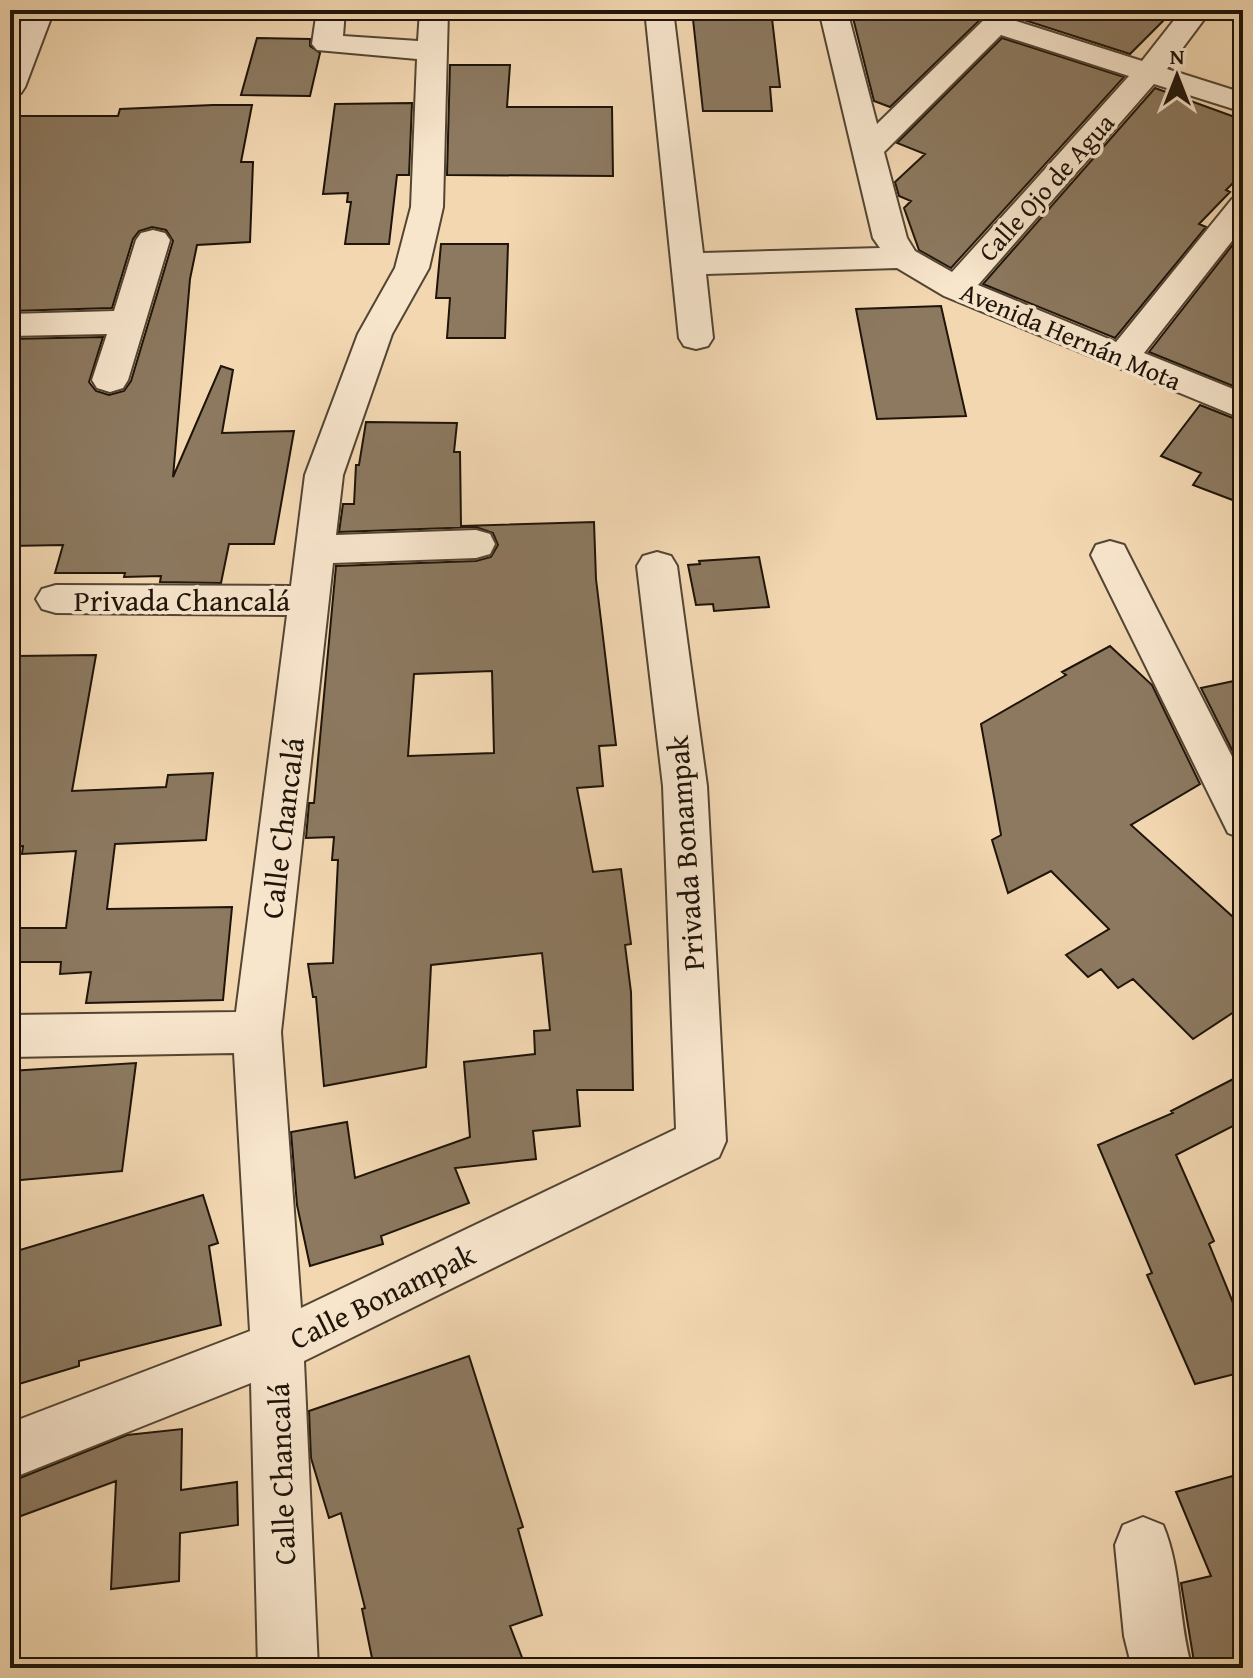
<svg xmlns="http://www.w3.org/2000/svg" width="1253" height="1678" font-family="'Gentium Book Plus',serif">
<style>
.building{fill:#8c7960;stroke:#1e1409;stroke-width:2;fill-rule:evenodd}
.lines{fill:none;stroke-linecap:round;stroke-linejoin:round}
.minor-casing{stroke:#534533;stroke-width:4}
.minor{fill:#f7e5cc;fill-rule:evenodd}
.labels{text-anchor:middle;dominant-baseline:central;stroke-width:7;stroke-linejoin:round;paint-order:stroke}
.far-street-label{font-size:26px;fill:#1e1409;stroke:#f7e5cc}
.street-label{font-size:30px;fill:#1e1409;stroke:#f7e5cc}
</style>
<rect width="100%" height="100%" fill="#f2d7b1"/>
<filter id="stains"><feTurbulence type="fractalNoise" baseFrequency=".0025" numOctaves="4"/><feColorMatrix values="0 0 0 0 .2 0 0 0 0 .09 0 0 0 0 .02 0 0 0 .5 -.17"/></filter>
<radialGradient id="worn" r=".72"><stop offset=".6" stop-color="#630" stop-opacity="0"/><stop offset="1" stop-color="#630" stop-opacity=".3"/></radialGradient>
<path class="building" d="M692 10H771L780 87H770L772 111H703Z
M851 10H990L890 107 874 101Z
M1027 10H1174L1130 54 1021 19Z
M257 38 310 39V46L320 53 310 96 241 95Z
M1002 38 1124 77 951 268 919 250 904 208 911 201 899 196 895 182 925 154 897 143Z
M450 65H510L507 107H612L613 176 447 175Z
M1155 88 1243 120V173L1226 190 1230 192 1199 224 1206 227 1115 338 983 284Z
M412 103 409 175H397L389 244H345L351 202H347L348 193 323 194 335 104Z
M213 105H252L241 162H253L250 242 197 245 190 279 173 477 221 366 233 370 222 433 294 431 274 544H229L221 583 160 582 161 576 124 577 125 573H55L63 545 10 546V339L103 337 89 382 96 391 109 395 124 391 131 381 173 241 166 230 152 227 139 231 133 239 112 308 10 311V116H118L120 109Z
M1238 238 1243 240V390L1149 352Z
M441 244H508L505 338H447L450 298H436Z
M941 306 966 416 877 419 856 309Z
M1200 405 1243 422V504L1193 485 1201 473 1161 456Z
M366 422 457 423 454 452H460L461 526 594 522 596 579 616 745 599 746 603 786 577 788 593 872 621 869 631 944 625 945 631 992 633 1090H577L580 1126 533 1131 536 1159 455 1168 469 1203 381 1236 383 1244 310 1266 297 1205 291 1132 347 1122 355 1178 470 1137 464 1062 535 1054 534 1031 550 1030 542 953 431 965 426 1067 324 1086 316 997H313L308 964 333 963 338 860H332L334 837 306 838 309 803H314L336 566 476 561 491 557 498 545 493 533 476 527 339 532 343 504H354L356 465H359ZM492 671 494 753 408 756 414 674Z
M759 557 769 607 714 611 713 604 696 605 688 565 700 564 699 561Z
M1110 646 1152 685 1200 784 1131 825 1243 926V1006L1193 1039 1133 979 1118 988 1101 969 1088 977 1066 955 1109 929 1051 871 1008 893 992 840 1001 835 981 724 1066 675 1062 672Z
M96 655 72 791 166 787 168 775 213 773 206 840 115 844 107 909 232 907 223 1000 86 1003 91 972 60 974 61 962H10V928H66L76 851 22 854 23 846 10 847V679L16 656Z
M1243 679V759L1238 762 1201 688Z
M136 1063 122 1171 10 1181V1071Z
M1243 1074V1121L1176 1155 1214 1241 1209 1244 1243 1327V1372L1195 1384 1147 1275 1152 1273 1098 1145 1173 1113 1171 1111Z
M203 1195 218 1243 209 1246 221 1325 79 1361V1366L19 1384 10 1315V1253Z
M469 1356 523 1527 518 1529 542 1615 510 1626 526 1668H374L362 1609 365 1608 341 1513 329 1518 311 1458 309 1411Z
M182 1429 181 1490 237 1482 238 1525 180 1533 179 1581 111 1589 116 1481 10 1520V1482L127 1435Z
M1243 1473V1668H1195L1181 1583 1211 1576 1176 1492Z"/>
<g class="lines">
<defs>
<path id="minor" d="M26 10H54L25 87 21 93 10 96V49Z
M317 10H345L343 36 418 41 420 10H448L443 207 429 268 392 334 343 475 336 535 476 530 490 534 495 544 490 554 476 558 333 563 281 1032 301 1308 676 1129 663 786 637 566 643 556 657 552 671 556 677 566 707 786 726 1141 719 1157 304 1361 318 1668H258L251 1383 10 1479V1423L250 1331 234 1053 10 1057V1015L236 1012 287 615 56 613 42 609 36 599 42 589 56 585 291 586 305 475 358 334 395 268 411 207 417 59 317 50 312 44Z
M645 10H673L703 253 880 248 873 238 819 10H847L877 124 994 10H1024L1016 21 1142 61 1182 10H1211L1167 69 1243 93V112L1154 84 978 285 1116 342 1232 199 1243 196V227L1144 353 1243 393V419L944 296 897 268 706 274 713 338 708 346 696 349 684 346 679 338ZM1001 35 1129 76 952 272 915 251 907 238 884 152Z
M153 230 165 233 170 240 128 380 123 388 110 392 97 388 92 380 107 334 10 336V314L114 311 136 240 141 233Z
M1110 541 1124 545 1129 555 1243 778V839L1228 833 1091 555 1096 545Z
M1143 1517 1163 1525C1182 1570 1178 1621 1192 1668H1132L1124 1636 1115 1545 1123 1525Z"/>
</defs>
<use href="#minor" class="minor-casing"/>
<use href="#minor" class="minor"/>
</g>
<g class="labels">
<g class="far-street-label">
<text transform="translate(1046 187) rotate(-48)">Calle Ojo de Agua</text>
<text transform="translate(1071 336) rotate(23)">Avenida Hernán Mota</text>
</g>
<g class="street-label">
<text x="182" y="600">Privada Chancalá</text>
<text transform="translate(282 828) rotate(-83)">Calle Chancalá</text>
<text transform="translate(685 853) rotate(-94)">Privada Bonampak</text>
<text transform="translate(382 1296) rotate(-26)">Calle Bonampak</text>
<text transform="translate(281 1474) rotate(-92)">Calle Chancalá</text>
</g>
</g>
<rect width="1253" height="1678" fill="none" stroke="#f2d7b1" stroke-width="40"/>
<rect x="12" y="12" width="1229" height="1654" fill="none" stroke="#1e1409" stroke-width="4"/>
<rect x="20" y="20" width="1213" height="1638" fill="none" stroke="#1e1409" stroke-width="2"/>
<g transform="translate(1177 76)" stroke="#f7e5cc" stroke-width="6" paint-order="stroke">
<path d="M0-6L14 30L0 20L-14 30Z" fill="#1e1409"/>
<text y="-12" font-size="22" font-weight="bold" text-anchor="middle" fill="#1e1409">N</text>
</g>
<rect width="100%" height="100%" filter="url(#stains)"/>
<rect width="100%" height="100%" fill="url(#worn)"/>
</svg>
